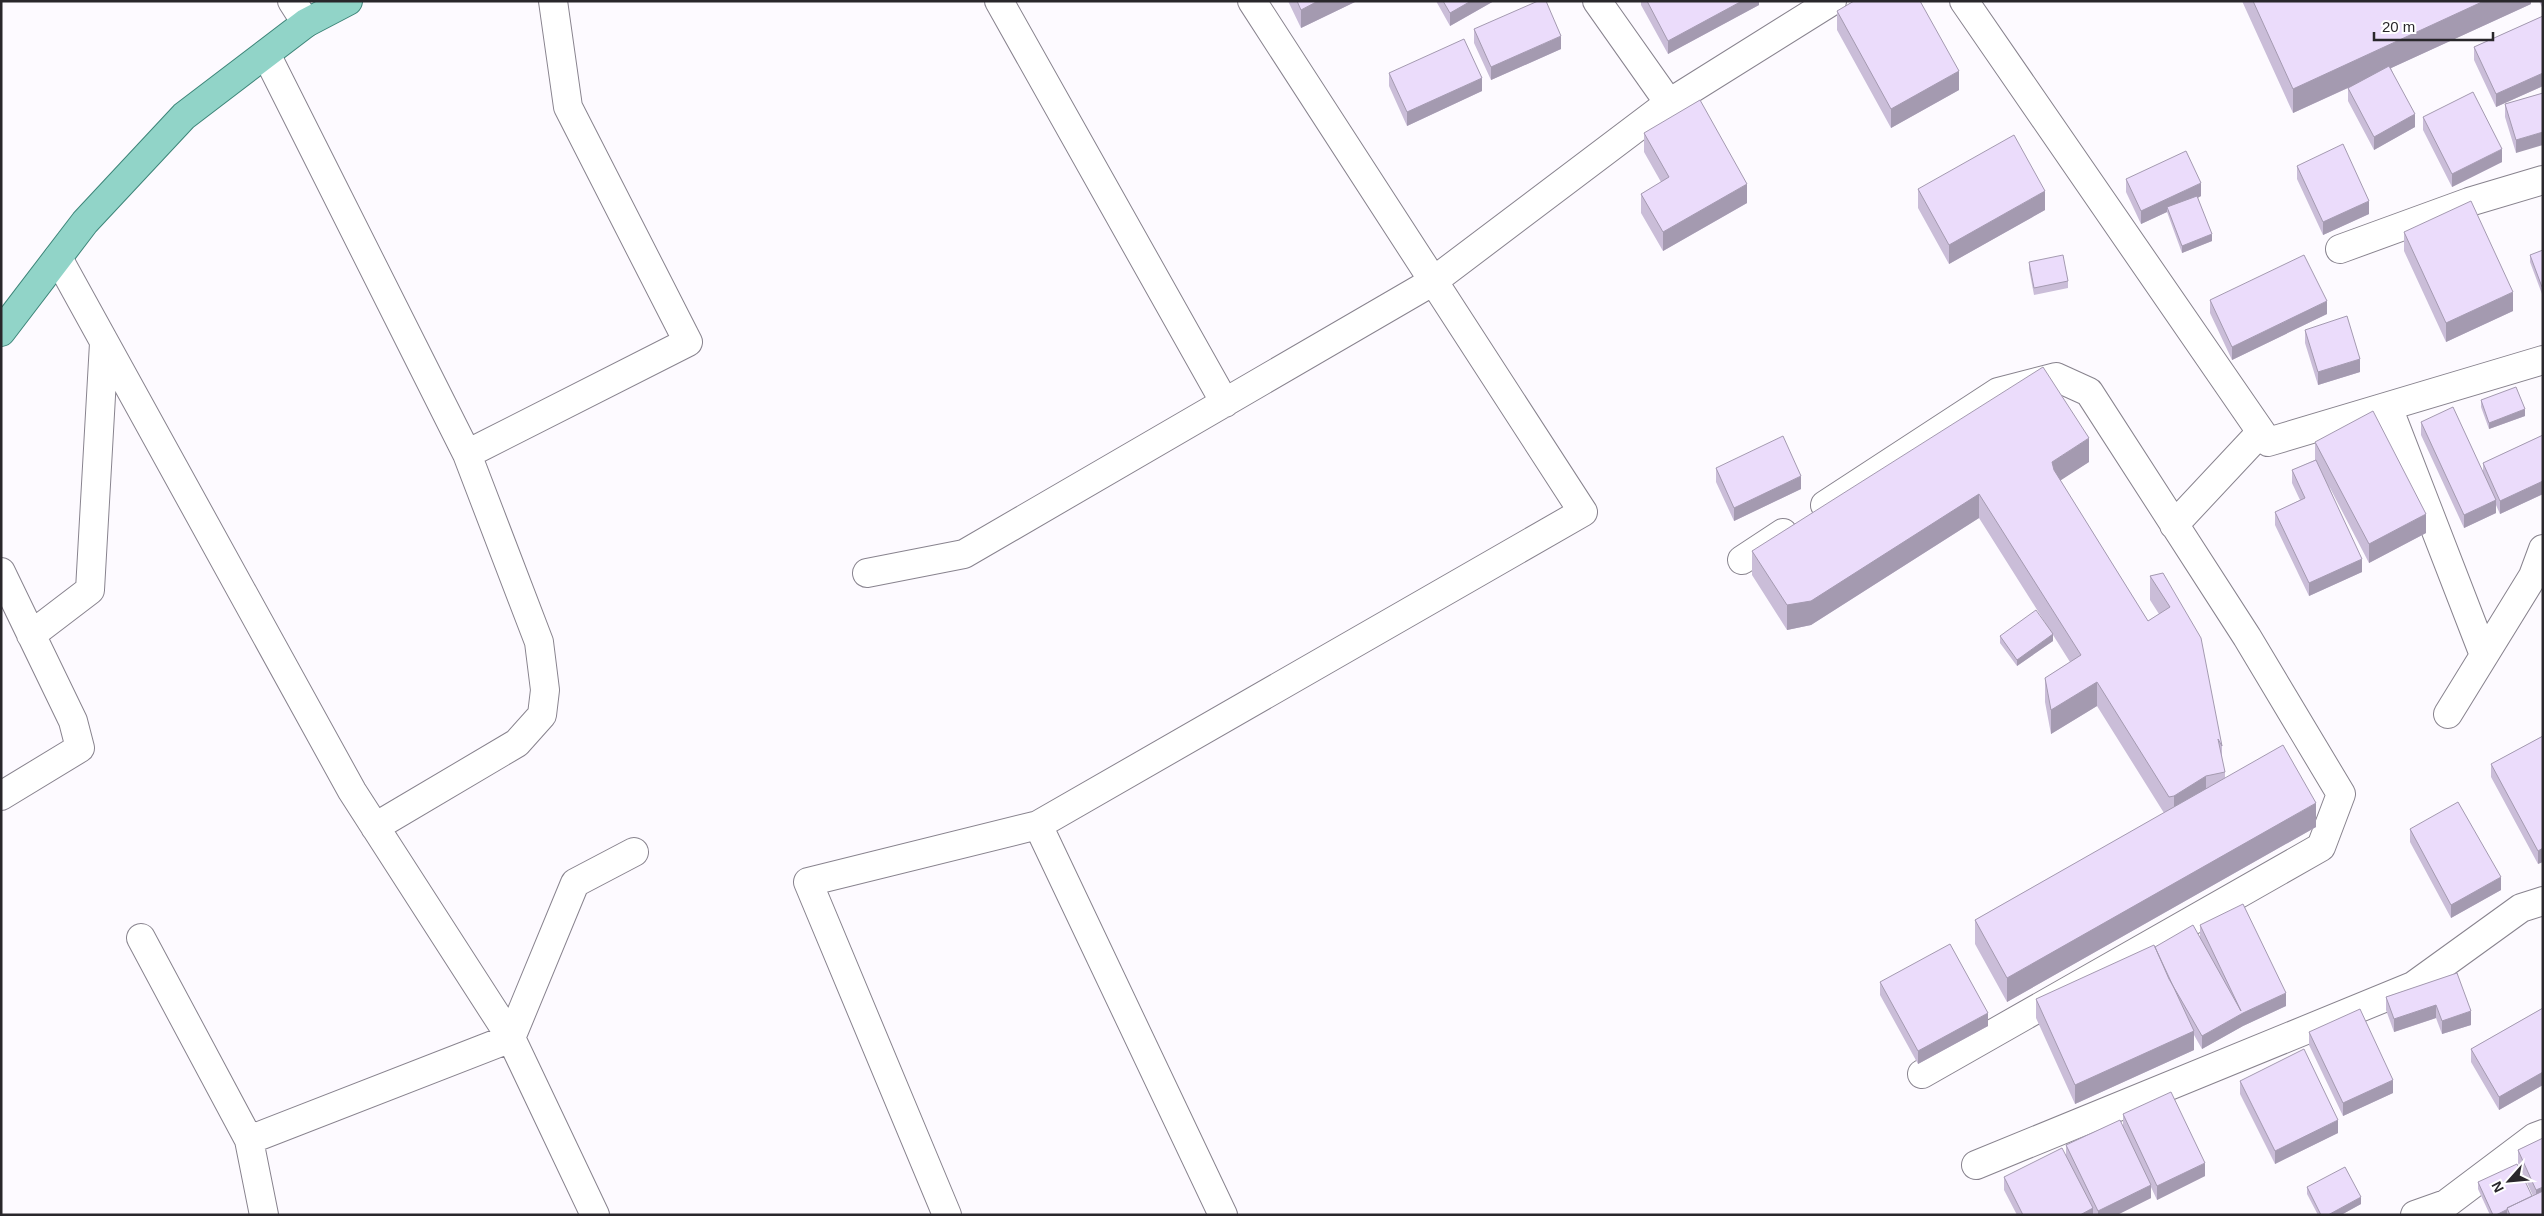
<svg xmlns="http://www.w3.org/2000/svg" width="2544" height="1216" font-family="Arial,sans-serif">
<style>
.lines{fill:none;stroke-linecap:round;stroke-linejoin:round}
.minor-casing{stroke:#88838e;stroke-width:30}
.major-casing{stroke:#3d8579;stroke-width:30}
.minor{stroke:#fff;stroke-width:28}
.major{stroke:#91d4c8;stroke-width:28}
.wall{fill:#cabdd8}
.shaded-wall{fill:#a49ab0}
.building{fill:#ebdcfb;stroke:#a49ab0}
</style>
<rect width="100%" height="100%" fill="#fdfaff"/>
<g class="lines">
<defs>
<path id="minor" d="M292 1 306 23
M999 1 1225 403
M1597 1 1669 103
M1964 1 2268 442 2543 360
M266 54 467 454 539 642 545 690 542 715 517 743 375 827
M2340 249 2469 202 2543 180
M58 258 352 791 511 1038 595 1215
M2388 407 2484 655
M467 454 688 342 568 107 553 1
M1825 505 1998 392 2056 377 2089 392 2247 637 2341 794 2321 847 1922 1074
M2174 525 2261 432
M1742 560 1783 533
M1 572 73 721 80 748 1 796
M867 573 964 554 1432 282 1669 103 1832 1
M31 635 90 590 104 343
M2448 714 2533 576 2543 549
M141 938 249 1140 264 1215
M249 1140 511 1038 575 883 634 852
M1976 1165 2413 986 2521 908 2543 901
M947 1215 808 882 1038 825
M1223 1215 1038 825 1583 512 1252 1
M2415 1215 2446 1204 2535 1137 2543 1134"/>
<path id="major" d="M1 332 85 222 184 116 306 23 348 1"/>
</defs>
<use href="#minor" class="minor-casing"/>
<use href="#major" class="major-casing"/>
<use href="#minor" class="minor"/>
<use href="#major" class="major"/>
</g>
<path class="wall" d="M1288 1H1357L1301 28Z
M1436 1H1494L1450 26Z
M1641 1H1759V5L1668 54 1641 5Z
M2242 1H2531V4L2391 68 2415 127 2374 150 2348 101V88L2293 113Z
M2539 1H2543V9Z
M1837 11 1959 90 1891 128 1837 30Z
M2543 16V86L2496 107 2474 60V47Z
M1474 29 1561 49 1491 80 1474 43Z
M1389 73 1482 91 1407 126 1389 86Z
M2543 93 2516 153 2505 117V104Z
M2423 117 2502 162 2452 187 2423 130Z
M1644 133 1747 203 1663 251 1641 213V194L1661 182 1644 152Z
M2297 166 2369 214 2323 235 2297 179Z
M2126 179 2201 196 2198 198 2212 241 2182 253 2167 212 2141 224 2126 192Z
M1918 189 2045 210 1949 264 1918 208Z
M2404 232 2513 311 2446 342 2404 251Z
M2543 250 2542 294 2530 262V255Z
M2029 262 2068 281V288L2034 295 2029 269Z
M2210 300 2327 314 2232 360 2210 313Z
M2305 330 2360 372 2318 385 2305 343Z
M2481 400 2525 416 2489 429 2481 407Z
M2421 422 2483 471V463L2543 435V494L2500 514 2496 505V513L2464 528 2421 435Z
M2315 442 2426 533 2369 563 2329 486 2362 572 2309 596 2275 525V512L2300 500 2292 483V470L2315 460Z
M2089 462 2060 480 2148 621 2159 614 2150 600V576L2163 573 2222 746V761L2225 772V778L2316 827 2007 1002 1975 944V920L2164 813 2097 706 2051 734 2045 702V678L2070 662 2053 635V641L2017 666 2000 643V636L2046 624 1979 518 1811 625 1787 630 1752 575V551Z
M1716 468 1801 489 1734 521 1716 482Z
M2543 736 2538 864 2491 777V764Z
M2410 829 2501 890 2451 918 2410 842Z
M2200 925 2286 1006 2243 1026 2202 1049 2194 1035V1050L2075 1104 2036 1018V999L2155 947 2200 939Z
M2457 973 2471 1025 2442 1034 2436 1018 2394 1032 2386 1010V997Z
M1880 982 1988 1026 1918 1064 1880 995Z
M2543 1008V1085L2499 1110 2471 1062V1049Z
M2309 1032 2393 1093 2343 1116 2309 1045Z
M2240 1081 2338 1133 2275 1164 2240 1094Z
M2123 1114 2205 1176 2157 1200 2151 1187V1198L2117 1215H2017L2004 1190V1177L2066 1155V1145L2123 1126Z
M2543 1138V1215H2490L2478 1189V1182L2532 1196H2533L2518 1163V1150Z
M2307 1187 2361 1204 2341 1215H2318L2307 1194Z"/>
<path class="shaded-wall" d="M1318 1H1357L1301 28V10Z
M1471 1H1494L1450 26V13Z
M1742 1H1759V5L1668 54V41Z
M2484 1H2531V4L2293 113V89Z
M1561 36V49L1491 80V67Z
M1959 71V90L1891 128V109Z
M2543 73V86L2496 107V94Z
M1482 78V91L1407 126V112Z
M2415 114V127L2374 150V137Z
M2543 132V145L2516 153V140Z
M2502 149V162L2452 187V174Z
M2201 183V196L2169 212 2167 207V212L2141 224V211Z
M1747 184V203L1663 251V232Z
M2045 191V210L1949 264V245Z
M2369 201V214L2323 235V222Z
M2212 234V241L2182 253V246Z
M2513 292V311L2446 342V323Z
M2327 301V314L2232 360V347Z
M2360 359V372L2318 385V372Z
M2525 409V416L2489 429V423Z
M2089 438V462L2052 486V462Z
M1801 476V489L1734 521V508Z
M2543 481V494L2500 514V501Z
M1979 494V518L1811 625 1787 630V605Z
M2496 500V513L2464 528V515Z
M2426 514V533L2369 563V544Z
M2362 559V572L2309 596V583Z
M2053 634V641L2017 666V660Z
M2097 682V706L2051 734V710Z
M2206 776V800L2174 820V796Z
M2316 803V827L2007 1002V978Z
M2543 848V862L2538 864V851Z
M2501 877V890L2451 918V905Z
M2286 993V1006L2243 1026 2202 1049V1036L2243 1013Z
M2436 1005V1018L2394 1032V1019Z
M2471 1011V1025L2442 1034V1021Z
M1988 1013V1026L1918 1064V1051Z
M2194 1031V1050L2075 1104V1085Z
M2543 1072V1085L2499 1110V1097Z
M2393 1080V1093L2343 1116V1103Z
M2338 1120V1133L2275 1164V1151Z
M2205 1163V1176L2157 1200V1186Z
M2151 1185V1198L2117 1215H2098V1211Z
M2543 1187V1200L2536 1203V1190Z
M2361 1197V1204L2341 1215H2328Z
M2093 1208V1215H2080Z
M2507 1210V1215H2496Z"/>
<path class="building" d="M1297 1H1318L1301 10Z
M1443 1H1471L1450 13Z
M1538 1H1546L1561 36 1491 67 1474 29Z
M1647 1H1742L1668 41Z
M1854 1H1920L1959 71 1891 109 1837 11Z
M2253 1H2484L2293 89Z
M2543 16V73L2496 94 2474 47Z
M1464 39 1482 78 1407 112 1389 73Z
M2389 66 2415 114 2374 137 2348 88Z
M2473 92 2502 149 2452 174 2423 117Z
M2543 93V132L2516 140 2505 104Z
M1700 100 1747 184 1663 232 1641 194 1669 177 1644 133Z
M2014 135 2045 191 1949 245 1918 189Z
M2343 144 2369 201 2323 222 2297 166Z
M2186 151 2201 183 2141 211 2126 179Z
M2197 196 2212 234 2182 246 2167 207Z
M2471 201 2513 292 2446 323 2404 232Z
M2543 250V287H2542L2530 255Z
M2063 255 2068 281 2034 288 2029 262Z
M2304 255 2327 301 2232 347 2210 300Z
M2347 316 2360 359 2318 372 2305 330Z
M2043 367 2089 438 2052 462 2054 470 2148 621 2170 607 2150 576 2163 573 2201 638 2222 746 2218 739 2225 772 2206 776 2174 796 2169 797 2097 682 2051 710 2045 678 2081 655 1979 494 1811 601 1787 605 1752 551Z
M2516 387 2525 409 2489 423 2481 400Z
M2453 407 2496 500 2464 515 2421 422Z
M2373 411 2426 514 2369 544 2315 442Z
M2543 435V481L2500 501 2483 463Z
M1783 436 1801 476 1734 508 1716 468Z
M2316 460 2362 559 2309 583 2275 512 2305 498 2292 470Z
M2036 610 2053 634 2017 660 2000 636Z
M2543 736V848L2538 851 2491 764Z
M2283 745 2316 803 2007 978 1975 920Z
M2458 802 2501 877 2451 905 2410 829Z
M2243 904 2286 993 2243 1013 2202 1036 2169 979 2155 947 2193 925 2241 1011 2200 925Z
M1950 944 1988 1013 1918 1051 1880 982Z
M2154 945 2194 1031 2075 1085 2036 999Z
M2457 973 2471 1011 2442 1021 2436 1005 2394 1019 2386 997Z
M2543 1008V1072L2499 1097 2471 1049Z
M2360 1009 2393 1080 2343 1103 2309 1032Z
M2304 1049 2338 1120 2275 1151 2240 1081Z
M2171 1092 2205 1163 2157 1186 2123 1114Z
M2120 1120 2151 1185 2098 1211 2066 1145Z
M2543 1138V1187L2536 1190 2518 1150Z
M2062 1148 2093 1208 2080 1215H2023L2004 1177Z
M2517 1164 2532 1196 2507 1208 2508 1209 2496 1215H2493L2478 1182Z
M2345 1167 2361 1197 2328 1215H2321L2307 1187Z
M2543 1191V1215H2510L2507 1208Z"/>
<rect width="2544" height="1216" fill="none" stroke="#29272b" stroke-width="5"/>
<g transform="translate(2509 1181) rotate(243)" stroke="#ffffff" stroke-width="4" paint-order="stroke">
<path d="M0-4L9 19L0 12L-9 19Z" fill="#29272b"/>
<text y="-8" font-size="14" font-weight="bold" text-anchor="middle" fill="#29272b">N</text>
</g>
<path d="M2374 32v8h119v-8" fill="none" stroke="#29272b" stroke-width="2.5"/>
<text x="2382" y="32" font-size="15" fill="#29272b" stroke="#ffffff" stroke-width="4" paint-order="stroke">20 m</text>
</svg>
